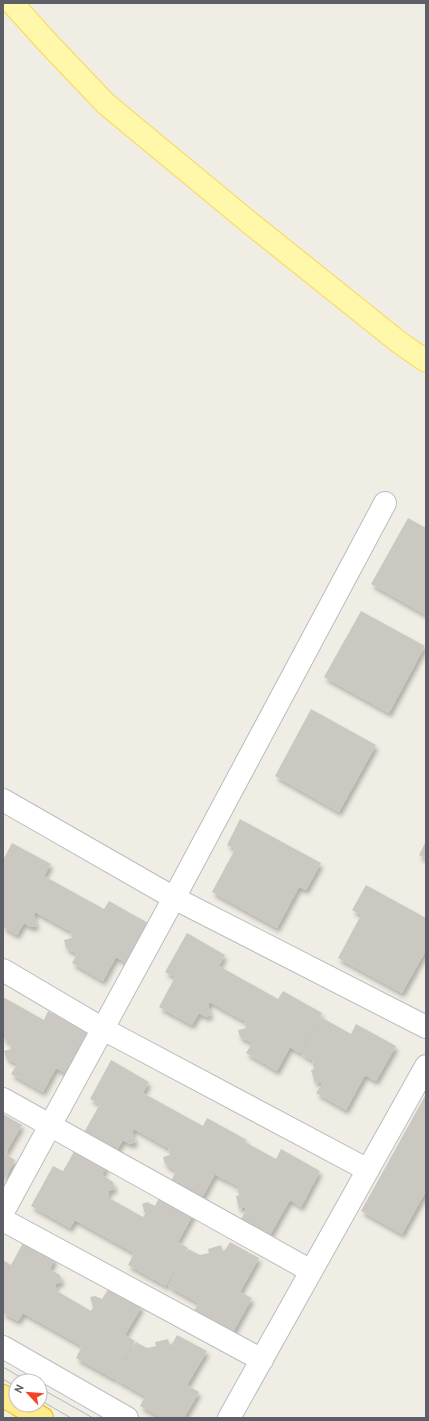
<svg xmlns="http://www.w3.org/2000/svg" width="429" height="1421" font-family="Overpass,sans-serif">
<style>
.building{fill:#cbc8c1;filter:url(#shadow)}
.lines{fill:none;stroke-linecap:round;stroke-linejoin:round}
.minor-casing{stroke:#b9bcc1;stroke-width:24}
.major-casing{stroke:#fbd752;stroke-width:24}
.highway-casing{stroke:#f4b800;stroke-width:24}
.minor{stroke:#fff;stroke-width:22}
.major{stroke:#fff7aa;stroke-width:22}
.highway{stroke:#ffea8c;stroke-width:22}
.tram{stroke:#b6b7b7;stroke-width:1}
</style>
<defs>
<filter id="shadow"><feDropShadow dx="2.5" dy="4.5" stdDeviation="2" flood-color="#0004"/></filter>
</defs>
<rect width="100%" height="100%" fill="#f0eee4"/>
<path class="building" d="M408 518 426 528V615L371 584Z
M361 611 425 646 389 713 324 677Z
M311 709 376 745 339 812 275 776Z
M240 819 321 863 306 890 299 887 277 928 212 892 235 849 227 845Z
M426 841V859L419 855Z
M12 843 51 864 44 876 104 909 109 901 148 923 126 963 116 957 103 981 72 963 77 954 66 948 64 940 72 938 70 931 35 912 34 915 37 926 31 927 24 923 17 935 3 927V860Z
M366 885 426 918V953L425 952 402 993 338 958 361 915 352 910Z
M187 933 225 955 219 966 278 999 283 991 322 1013 300 1053 290 1047 277 1071 246 1053 252 1043 240 1037 238 1030 246 1028 244 1021 210 1002 208 1005 211 1015 206 1017 199 1013 192 1025 159 1007 175 977 165 972Z
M3 997 44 1020 48 1011 88 1033 65 1073 56 1068 43 1092 11 1074 17 1064 6 1058 4 1051 11 1049 9 1042 3 1038Z
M321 1017 351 1034 356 1024 396 1046 376 1081 365 1075 346 1110 316 1093 322 1084 321 1082 315 1083 311 1070 314 1069 312 1060 301 1054Z
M111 1060 149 1082 143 1093 203 1126 207 1118 247 1140 245 1142 276 1159 281 1149 320 1171 301 1207 290 1200 270 1235 241 1219 246 1210 245 1207 239 1209 236 1196 239 1195 237 1186 225 1179 231 1167 224 1180 215 1174 202 1198 171 1181 176 1171 165 1164 163 1157 170 1155 168 1148 134 1129 132 1132 136 1142 130 1144 123 1140 116 1152 83 1134 100 1104 90 1099Z
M426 1094V1191L402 1234 361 1211Z
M3 1114 22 1125 5 1154 15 1160 3 1182Z
M76 1148 107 1166 102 1175 113 1182 115 1189 108 1191 109 1198 143 1217 145 1214 142 1204 147 1202 155 1206 161 1194 194 1213 178 1242 188 1248 166 1286 128 1265 134 1253 75 1220 70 1228 31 1206 53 1166 63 1171Z
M24 1241 55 1259 50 1269 60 1275 62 1282 55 1284 57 1291 91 1311 93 1307 90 1297 95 1296 102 1299 109 1288 142 1306 125 1335 135 1341 114 1379 76 1358 82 1346 23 1313 18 1321 3 1313V1260L11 1265Z
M230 1242 259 1258 240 1292 252 1298 232 1334 193 1313 198 1303 168 1286 188 1249 200 1255 209 1253 208 1249 221 1245 223 1251 225 1250Z
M177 1335 207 1351 187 1385 199 1392 184 1418H162L140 1406 145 1396 115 1379 136 1342 147 1348 156 1346 155 1342 168 1339 170 1345 172 1344Z"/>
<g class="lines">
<defs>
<path id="minor" d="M385 503 174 898 426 1027
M3 800 174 898 3 1212
M3 970 103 1029 368 1170
M3 1099 311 1271
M3 1220 262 1360
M3 1347 127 1418
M229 1418 426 1066"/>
<path id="major" d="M12 3 48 43 106 104 250 223 400 343 426 361"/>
<path id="highway" d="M3 1396 16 1403
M19 1405 42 1418"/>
</defs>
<use href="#minor" class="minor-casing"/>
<use href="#major" class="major-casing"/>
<use href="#highway" class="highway-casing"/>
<use href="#minor" class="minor"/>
<use href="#major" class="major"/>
<use href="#highway" class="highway"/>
<path class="tram" d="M3 1367 27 1381
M3 1379 16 1387
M40 1388 93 1418
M40 1400 71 1418"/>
</g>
<rect width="429" height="1421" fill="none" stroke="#5c6066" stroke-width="8"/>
<g transform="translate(28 1393) rotate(296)"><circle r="19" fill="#ffffff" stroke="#bebfc2"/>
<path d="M0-3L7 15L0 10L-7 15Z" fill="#f54325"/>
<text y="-6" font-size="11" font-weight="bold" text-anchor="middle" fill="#5c6066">N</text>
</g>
</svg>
